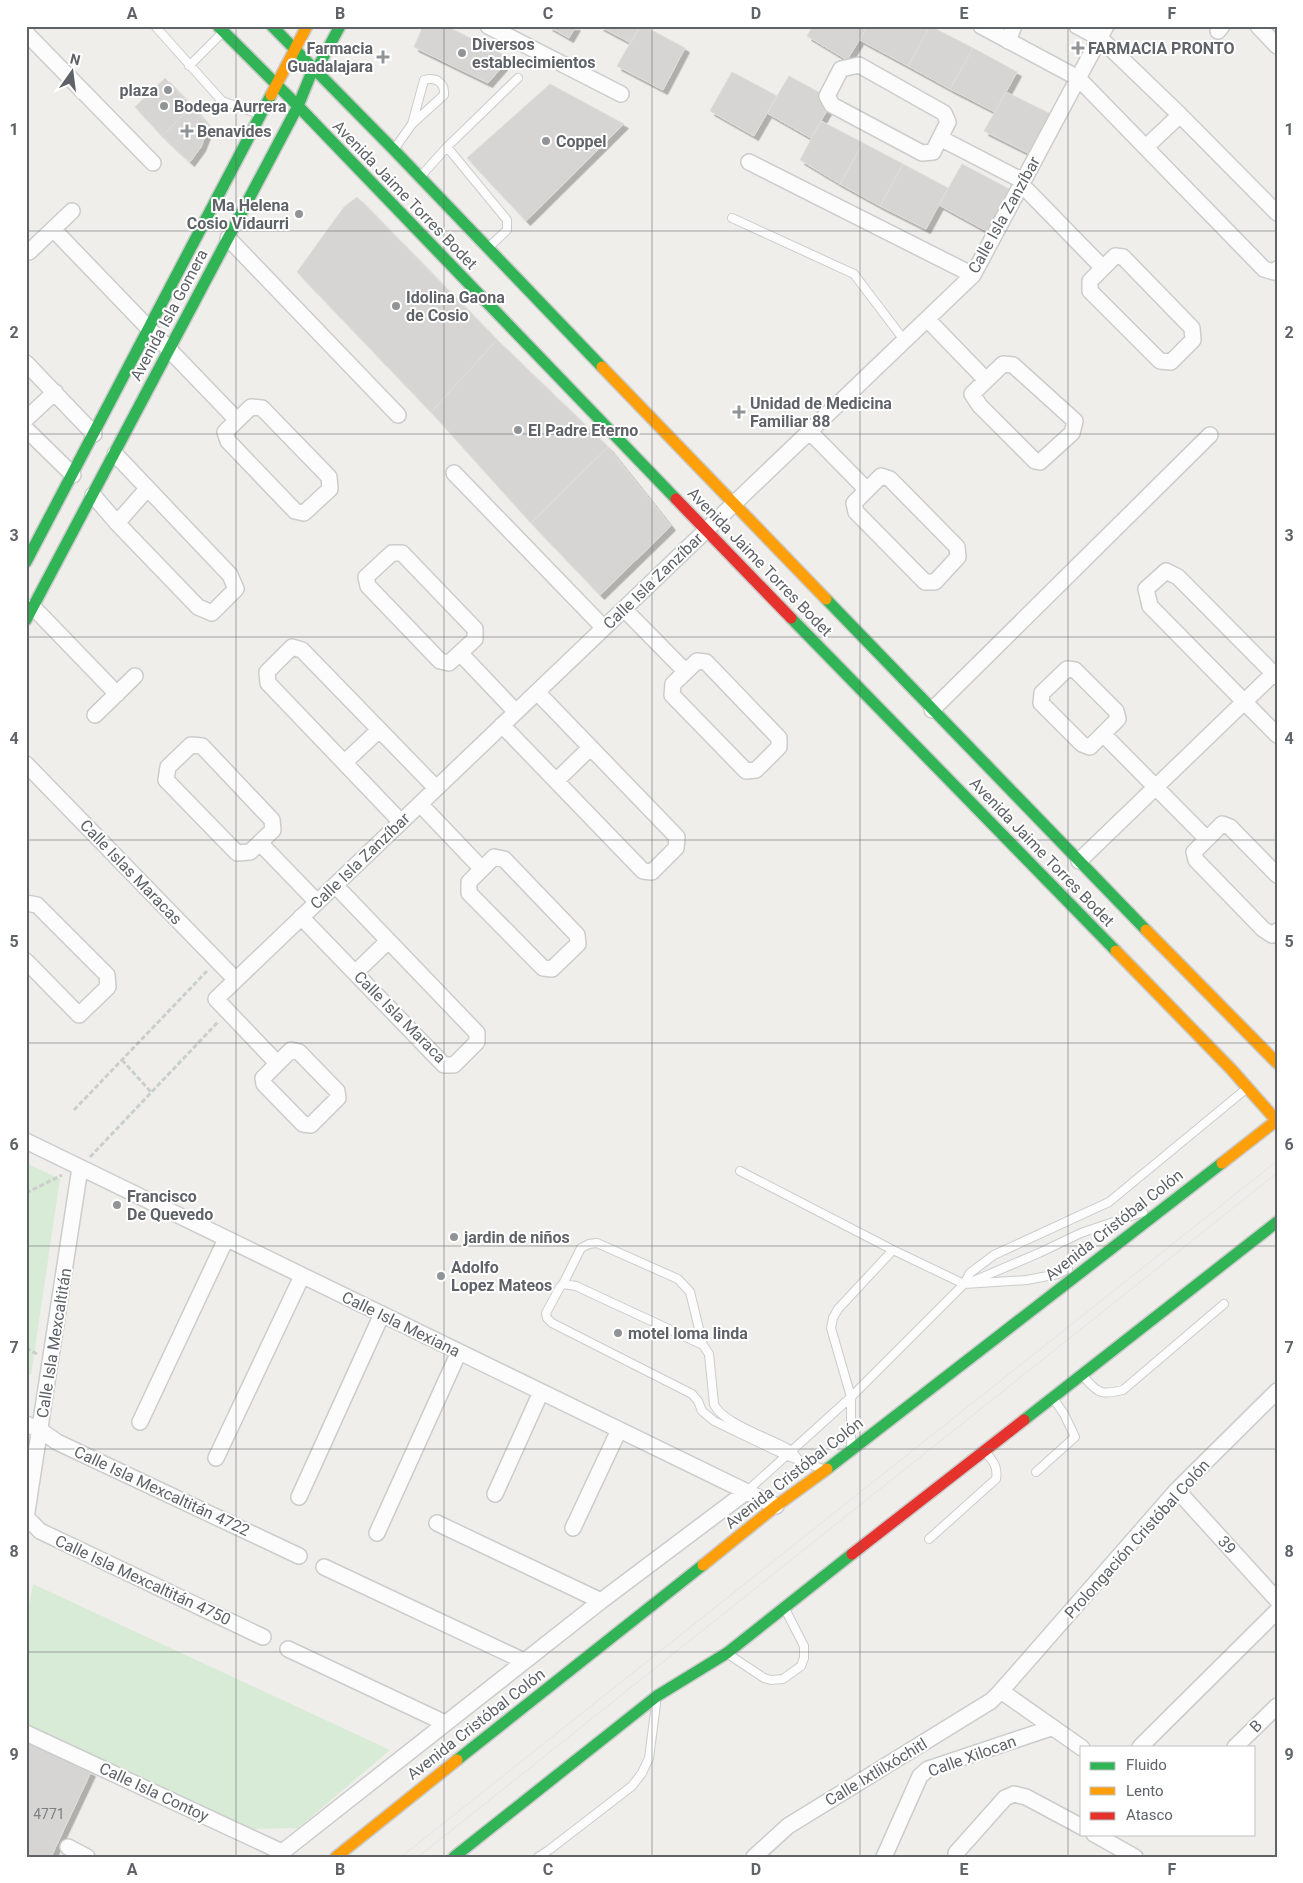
<svg xmlns="http://www.w3.org/2000/svg" width="1303" height="1883" font-family="Roboto,sans-serif">
<style>
.green{fill:#d8ebd6}
.building{fill:#d6d5d3;stroke:#deddd9;filter:url(#shadow)}
.lines{fill:none;stroke-linecap:round;stroke-linejoin:round}
.lane-casing{stroke:#cbcccc;stroke-width:10}
.street-casing{stroke:#cbcccc;stroke-width:18}
.fast-casing{stroke:#cacacb;stroke-width:14}
.slow-casing{stroke:#cacacb;stroke-width:14}
.jam-casing{stroke:#cacacb;stroke-width:14}
.path{stroke:#cacfcc;stroke-width:3;stroke-dasharray:5 2.5;stroke-linecap:butt}
.lane{stroke:#fdfcfc;stroke-width:8}
.street{stroke:#fdfcfc;stroke-width:15}
.fast{stroke:#30b455;stroke-width:11}
.slow{stroke:#ff9f0a;stroke-width:11}
.jam{stroke:#e5322d;stroke-width:11}
.tram{stroke:#e4e4e4;stroke-width:1}
.grid{fill:none;stroke:#5f6368;stroke-width:1;stroke-opacity:0.55}
.poi-dot{fill:#919496;stroke:#fff;stroke-width:2}
.labels{text-anchor:middle;dominant-baseline:central;stroke-width:4;stroke-linejoin:round;paint-order:stroke}
.number-label{font-size:14px;fill:#7e8184}
.poi-label{font-size:16px;font-weight:bold;fill:#5f6368;stroke:#fff;text-anchor:start}
.street-label{font-size:16px;fill:#5f6368;stroke:#fff}
.neatline{fill:none;stroke:#5f6368;stroke-width:2}
.grid-label{font-size:16px;text-anchor:middle;font-weight:bold;fill:#5f6368}
</style>
<defs>
<filter id="shadow"><feDropShadow dx="4.5" dy="4.5" stdDeviation="0" flood-color="#0004"/></filter>
</defs>
<rect width="100%" height="100%" fill="#efeeea"/>
<path class="green" d="M26 1163 60 1179 31 1375 26 1372Z
M33 1584 390 1750 298 1828 253 1829 26 1724V1622Z"/>
<path class="building" d="M423 26H446L510 58 488 83 414 47Z
M548 26H576L569 38Z
M599 26H640L631 43Z
M640 26H644L685 48 663 90 617 66Z
M813 26H868L847 60 807 36Z
M867 26H930L908 66 860 40Z
M930 26 973 48 950 89 908 66Z
M973 48 1017 72 995 112 950 89Z
M732 72 777 96 754 136 710 111Z
M789 76 833 100 811 138 767 113Z
M165 78 192 106 162 136 135 107Z
M550 84 624 124 526 221 467 158Z
M1006 92 1051 114 1030 154 984 131Z
M192 106 209 126 201 147 190 162 162 136Z
M821 121 863 143 840 184 800 160Z
M863 143 903 164 880 206 840 184Z
M903 164 948 188 926 229 880 206Z
M962 164 1013 191 990 233 939 205Z
M357 197 497 340 431 412 297 272 344 207Z
M497 340 608 447 531 523 431 412Z
M608 447 671 526 600 595 531 523Z
M26 1742 91 1772 51 1857H26Z"/>
<g class="lines">
<defs>
<path id="lane" d="M155 26 222 101 259 114
M189 66 223 32
M447 147 507 220V230L488 248
M395 148 412 124 424 80C436 77 445 82 444 95L412 124
M420 177 447 147 518 78
M732 218 854 274 904 340
M740 1171 893 1250
M971 1282 1039 1253 1081 1233 1143 1212
M563 1284 581 1248 589 1244 597 1243 678 1279 690 1292 703 1345
M1084 1377C1098 1394 1102 1395 1123 1390L1224 1304
M851 1444V1397L831 1328 833 1318 838 1309 893 1250 964 1284 1027 1280 1058 1274 1068 1269
M798 1459C795 1456 793 1452 790 1450 773 1439 721 1423 714 1404L709 1354 703 1345 576 1286 563 1284 560 1287 546 1313 547 1318 552 1323 692 1394 698 1401 702 1411 714 1421 785 1455 820 1468
M1036 1472 1075 1437 1064 1414 1055 1401
M746 1492 851 1397 964 1284 970 1273 994 1255 1109 1202 1246 1089
M929 1539 996 1479C998 1468 994 1462 987 1454
M731 1656 764 1678 771 1680 783 1679 801 1666 804 1658V1646L785 1609
M538 1857 549 1850 632 1786 642 1773 649 1758 656 1704"/>
<path id="street" d="M488 26 621 94
M981 26 1078 78 1264 269 1274 272 1277 269
M1077 26 1100 38 1180 115 1277 213
M1258 26 1277 46
M1218 31 1222 26
M26 33 153 163
M1008 41 1014 26
M859 65 944 113 948 122 933 152 922 153 832 105 827 96 841 69Z
M940 138 1023 181
M1146 147 1180 115
M749 162 973 275
M1021 184 1103 268
M53 229 237 420
M228 238 398 415
M29 252 72 211
M1115 256 1123 257 1192 328 1193 340 1171 362 1160 361 1090 291V281Z
M927 319 986 380
M26 363 94 434
M1003 364 1013 365 1075 421 1072 433 1040 462 1035 461 980 406 972 394Z
M251 407 262 408 329 477 330 489 304 513 295 511 228 441 225 432Z
M26 419 55 392
M26 429 73 475
M809 431 867 490
M454 473 604 628
M881 476 890 479 957 547 958 557 935 582H925L856 512 854 503Z
M93 495 117 523 198 607 212 613 236 589 230 575 115 454
M117 523 147 489
M392 553H402L475 629V639L449 663 440 661 368 586 366 577Z
M33 607 117 694
M624 609 686 672
M460 653 516 712
M697 661 706 662 779 738V747L756 770 746 771 672 695 673 684Z
M1067 669 1075 670 1116 711 1118 719 1090 747 1082 744 1041 703 1042 693Z
M1277 677 1178 577 1166 571 1146 589 1150 606 1277 735
M932 710 1210 435
M95 715 135 676
M502 725 643 871 652 872 676 848 677 837 537 692
M1103 734 1207 839
M191 745 202 746 272 820 273 830 250 852 237 853 166 780 168 767Z
M345 762 379 730
M26 764 236 980
M556 781 590 748
M420 804 482 869
M401 822 268 683 267 672 292 647 302 650 436 788
M260 843 317 902
M494 857 504 859 577 935 578 944 552 969 543 968 469 893V882Z
M1079 861 1273 674
M1277 875 1230 827 1222 824 1194 852 1196 860 1263 929 1272 935 1277 931
M26 903 37 905 107 975 108 987 79 1015 26 961
M301 917 444 1065H454L477 1042V1033L335 885
M355 973 388 941
M291 1050 299 1052 337 1091 338 1098 311 1125 303 1124 264 1084 263 1078Z
M277 1063 216 999 973 275 1106 26
M26 1141 776 1506
M140 1422 226 1239
M26 1424 40 1430 57 1442 299 1556
M216 1458 302 1276
M1177 1490 1277 1600
M495 1494 541 1392
M299 1497 382 1314
M26 1517 40 1531 263 1637
M26 1518 80 1168
M437 1523 601 1601
M573 1528 619 1430
M377 1533 459 1352
M324 1567 524 1661
M288 1649 445 1723
M1001 1691 1082 1748
M26 1733 282 1852
M1140 1747 1277 1611
M1235 1747 1277 1706
M1094 1834 1135 1857
M68 1847 87 1857
M276 1857 601 1601 746 1492
M754 1857 788 1826 991 1701 1001 1691 1177 1490 1277 1391
M884 1857 920 1776 928 1769 1051 1728
M956 1857V1853L1005 1798 1014 1794 1026 1797 1082 1827"/>
<path id="fast" d="M218 26 298 106 676 499
M272 26 394 150 602 367
M26 562 271 95
M826 599 1146 930
M791 618 1116 951
M26 620 298 106 313 69 319 65 340 26
M1024 1420 1277 1222
M827 1469 1222 1163
M457 1760 703 1565
M454 1857 657 1696 727 1653 852 1554"/>
<path id="slow" d="M271 95 307 26
M602 367 826 599
M1146 930 1277 1063
M1116 951 1231 1069 1277 1121
M1222 1163 1277 1120
M703 1565 776 1506 827 1469
M336 1857 457 1760"/>
<path id="jam" d="M676 499 791 618
M852 1554 1024 1420"/>
</defs>
<use href="#lane" class="lane-casing"/>
<use href="#street" class="street-casing"/>
<use href="#fast" class="fast-casing"/>
<use href="#slow" class="slow-casing"/>
<use href="#jam" class="jam-casing"/>
<path class="path" d="M122 1060 151 1092
M74 1110 207 971
M90 1157 218 1022
M26 1193 62 1175
M26 1348 37 1354"/>
<use href="#lane" class="lane"/>
<use href="#street" class="street"/>
<use href="#fast" class="fast"/>
<use href="#slow" class="slow"/>
<use href="#jam" class="jam"/>
<path class="tram" d="M401 1857 1277 1161
M418 1857 1277 1173"/>
</g>
<path class="grid" d="M236 26V1857M444 26V1857M652 26V1857M860 26V1857M1068 26V1857M26 231H1277M26 434H1277M26 637H1277M26 840H1277M26 1043H1277M26 1246H1277M26 1449H1277M26 1652H1277"/>
<g class="poi-dot">
<path d="M1075.5 40.5h5v5h5v5h-5v5h-5v-5h-5v-5h5z"/>
<circle cx="462" cy="53" r="5"/>
<path d="M380.5 49.5h5v5h5v5h-5v5h-5v-5h-5v-5h5z"/>
<circle cx="168" cy="90" r="5"/>
<circle cx="164" cy="106" r="5"/>
<path d="M184.5 123.5h5v5h5v5h-5v5h-5v-5h-5v-5h5z"/>
<circle cx="546" cy="141" r="5"/>
<circle cx="299" cy="214" r="5"/>
<circle cx="396" cy="306" r="5"/>
<path d="M736.5 404.5h5v5h5v5h-5v5h-5v-5h-5v-5h5z"/>
<circle cx="518" cy="430" r="5"/>
<circle cx="117" cy="1205" r="5"/>
<circle cx="454" cy="1237" r="5"/>
<circle cx="441" cy="1276" r="5"/>
<circle cx="618" cy="1333" r="5"/>
</g>
<g class="labels">
<g class="number-label">
<text x="49" y="1814">4771</text>
</g>
<g class="poi-label">
<text x="472" y="44">Diversos<tspan x="472" dy="18">establecimientos</tspan></text>
<text x="373" y="48" text-anchor="end">Farmacia<tspan x="373" dy="18">Guadalajara</tspan></text>
<text x="1088" y="48">FARMACIA PRONTO</text>
<text x="158" y="90" text-anchor="end">plaza</text>
<text x="174" y="106">Bodega Aurrera</text>
<text x="197" y="131">Benavides</text>
<text x="556" y="141">Coppel</text>
<text x="289" y="205" text-anchor="end">Ma Helena<tspan x="289" dy="18">Cosio Vidaurri</tspan></text>
<text x="406" y="297">Idolina Gaona<tspan x="406" dy="18">de Cosio</tspan></text>
<text x="750" y="403">Unidad de Medicina<tspan x="750" dy="18">Familiar 88</tspan></text>
<text x="528" y="430">El Padre Eterno</text>
<text x="127" y="1196">Francisco<tspan x="127" dy="18">De Quevedo</tspan></text>
<text x="464" y="1237">jardin de niños</text>
<text x="451" y="1267">Adolfo<tspan x="451" dy="18">Lopez Mateos</tspan></text>
<text x="628" y="1333">motel loma linda</text>
</g>
<g class="street-label">
<text transform="translate(405 195) rotate(46)">Avenida Jaime Torres Bodet</text>
<text transform="translate(1004 215) rotate(-61)">Calle Isla Zanzíbar</text>
<text transform="translate(169 315) rotate(-62)">Avenida Isla Gomera</text>
<text transform="translate(760 562) rotate(46)">Avenida Jaime Torres Bodet</text>
<text transform="translate(653 581) rotate(-44)">Calle Isla Zanzíbar</text>
<text transform="translate(1042 852) rotate(46)">Avenida Jaime Torres Bodet</text>
<text transform="translate(360 861) rotate(-44)">Calle Isla Zanzíbar</text>
<text transform="translate(131 872) rotate(46)">Calle Islas Maracas</text>
<text transform="translate(400 1017) rotate(45)">Calle Isla Maraca</text>
<text transform="translate(1114 1225) rotate(-38)">Avenida Cristóbal Colón</text>
<text transform="translate(401 1324) rotate(26)">Calle Isla Mexiana</text>
<text transform="translate(54 1343) rotate(-81)">Calle Isla Mexcaltitán</text>
<text transform="translate(794 1473) rotate(-38)">Avenida Cristóbal Colón</text>
<text transform="translate(162 1491) rotate(25)">Calle Isla Mexcaltitán 4722</text>
<text transform="translate(1137 1539) rotate(-48)">Prolongación Cristóbal Colón</text>
<text transform="translate(1227 1545) rotate(48)">39</text>
<text transform="translate(143 1580) rotate(25)">Calle Isla Mexcaltitán 4750</text>
<text transform="translate(476 1724) rotate(-38)">Avenida Cristóbal Colón</text>
<text transform="translate(1256 1726) rotate(-45)">B</text>
<text transform="translate(972 1756) rotate(-20)">Calle Xilocan</text>
<text transform="translate(876 1772) rotate(-31)">Calle Ixtlilxóchitl</text>
<text transform="translate(154 1792) rotate(25)">Calle Isla Contoy</text>
</g>
</g>
<rect width="1303" height="1883" fill="none" stroke="#ffffff" stroke-width="55"/>
<rect x="1080" y="1746" width="175" height="90" fill="#ffffff" stroke="#bfc1c3"/>
<rect x="1090" y="1762" width="25" height="8" fill="#30b455" stroke="#bfc1c3"/>
<text x="1126" y="1770" font-size="15" fill="#5f6368">Fluido</text>
<rect x="1090" y="1787" width="25" height="8" fill="#ff9f0a" stroke="#bfc1c3"/>
<text x="1126" y="1796" font-size="15" fill="#5f6368">Lento</text>
<rect x="1090" y="1812" width="25" height="8" fill="#e5322d" stroke="#bfc1c3"/>
<text x="1126" y="1820" font-size="15" fill="#5f6368">Atasco</text>
<g transform="translate(72 72) rotate(14)" stroke="#ffffff" stroke-width="4" paint-order="stroke">
<path d="M0-4L9 19L0 12L-9 19Z" fill="#5f6368"/>
<text y="-8" font-size="14" font-weight="bold" text-anchor="middle" fill="#5f6368">N</text>
</g>
<rect x="28" y="28" width="1248" height="1828" class="neatline"/>
<g class="grid-label">
<text x="132" y="19">A</text>
<text x="340" y="19">B</text>
<text x="548" y="19">C</text>
<text x="756" y="19">D</text>
<text x="964" y="19">E</text>
<text x="1172" y="19">F</text>
<text x="14" y="135">1</text>
<text x="1289" y="135">1</text>
<text x="14" y="338">2</text>
<text x="1289" y="338">2</text>
<text x="14" y="541">3</text>
<text x="1289" y="541">3</text>
<text x="14" y="744">4</text>
<text x="1289" y="744">4</text>
<text x="14" y="947">5</text>
<text x="1289" y="947">5</text>
<text x="14" y="1150">6</text>
<text x="1289" y="1150">6</text>
<text x="14" y="1353">7</text>
<text x="1289" y="1353">7</text>
<text x="14" y="1557">8</text>
<text x="1289" y="1557">8</text>
<text x="14" y="1760">9</text>
<text x="1289" y="1760">9</text>
<text x="132" y="1875">A</text>
<text x="340" y="1875">B</text>
<text x="548" y="1875">C</text>
<text x="756" y="1875">D</text>
<text x="964" y="1875">E</text>
<text x="1172" y="1875">F</text>
</g>
</svg>
